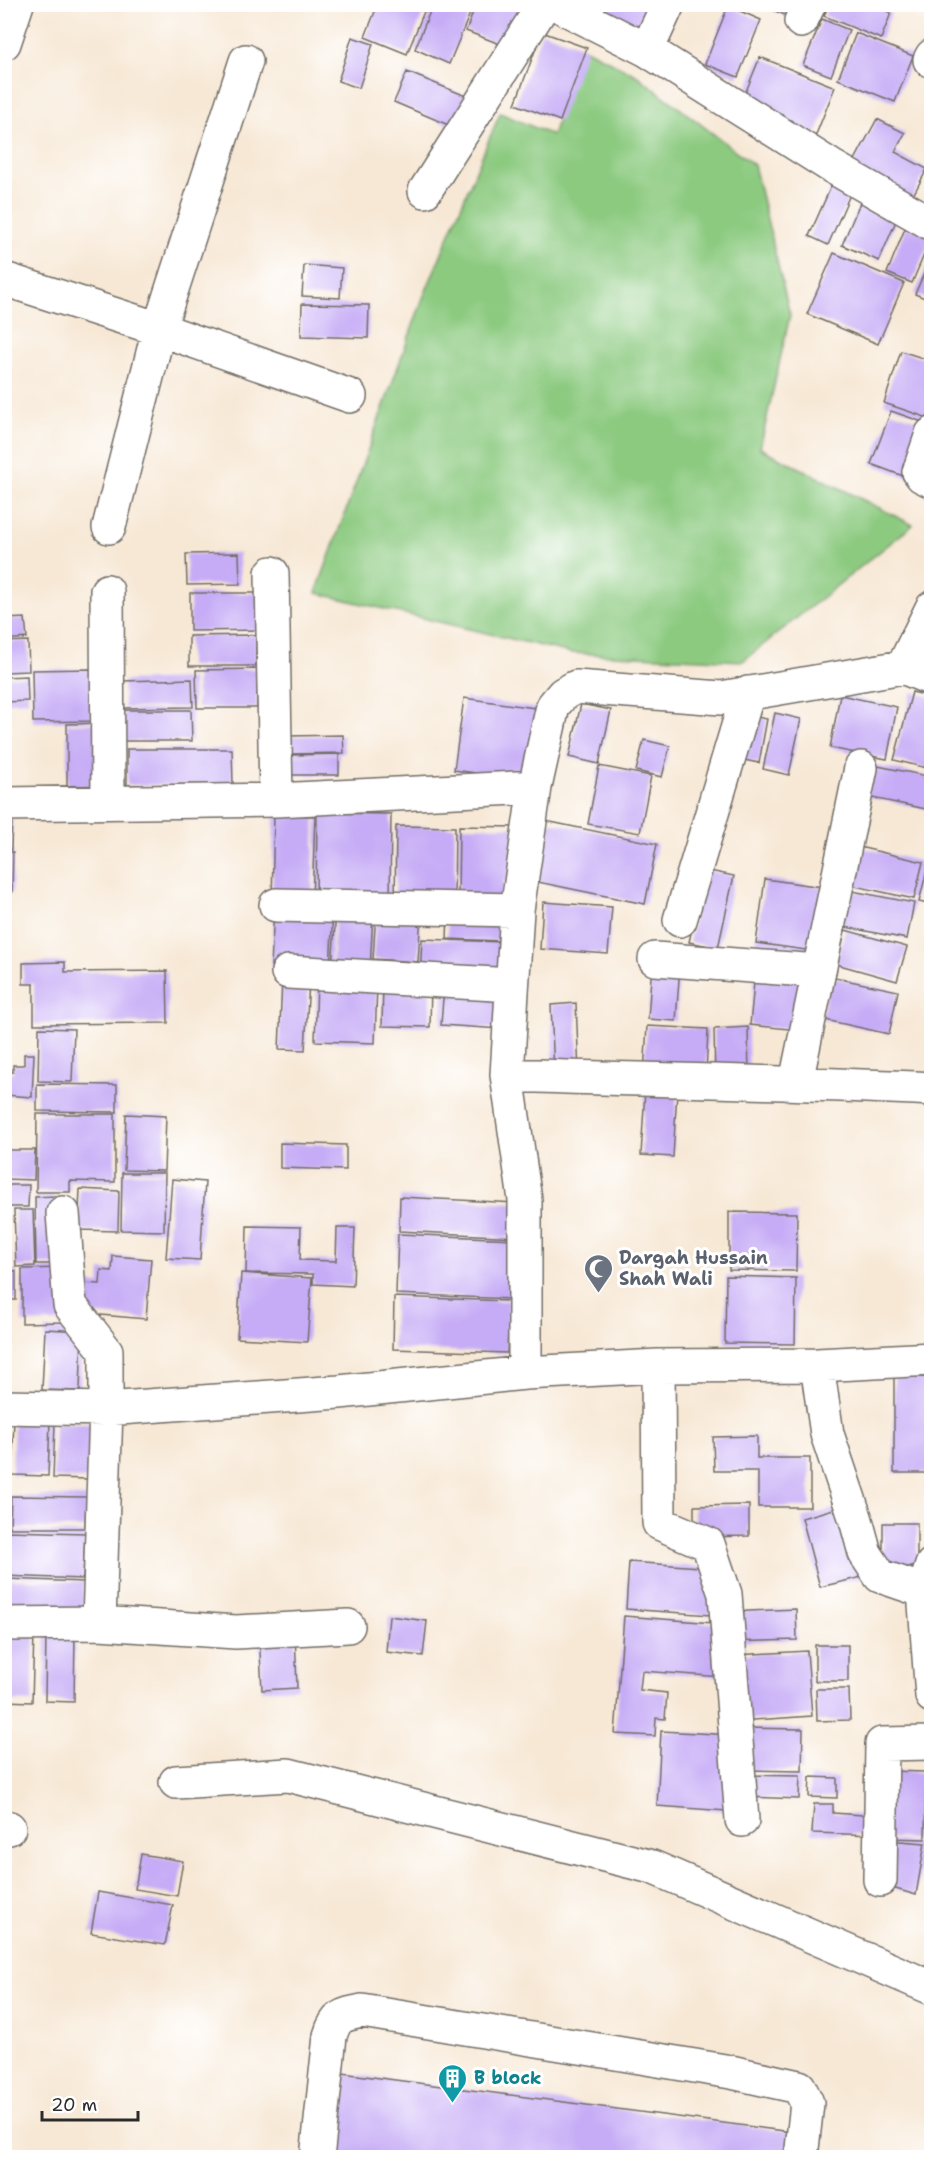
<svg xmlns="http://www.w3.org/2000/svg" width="936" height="2162" font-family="'Shantell Sans',sans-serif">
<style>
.green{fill:#8cca80;stroke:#5c7a56;stroke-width:1.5}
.building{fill:#c6acf6}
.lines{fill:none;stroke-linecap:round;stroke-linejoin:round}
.minor-casing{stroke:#726d66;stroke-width:36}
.minor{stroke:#fff;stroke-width:33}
.labels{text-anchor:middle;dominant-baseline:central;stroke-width:6;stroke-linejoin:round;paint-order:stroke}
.worship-label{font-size:18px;font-weight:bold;fill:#5b616d;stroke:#fff;text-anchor:start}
.culture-label{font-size:18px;font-weight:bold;fill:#0d838f;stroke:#fff;text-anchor:start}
</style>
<rect width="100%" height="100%" fill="#fff"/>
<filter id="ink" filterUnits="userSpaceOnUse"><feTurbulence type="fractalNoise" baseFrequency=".0167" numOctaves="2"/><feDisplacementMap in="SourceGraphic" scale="12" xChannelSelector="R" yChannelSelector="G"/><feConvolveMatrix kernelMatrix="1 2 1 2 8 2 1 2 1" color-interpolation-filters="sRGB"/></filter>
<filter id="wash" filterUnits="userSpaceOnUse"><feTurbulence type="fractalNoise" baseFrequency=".008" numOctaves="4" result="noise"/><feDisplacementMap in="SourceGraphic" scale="24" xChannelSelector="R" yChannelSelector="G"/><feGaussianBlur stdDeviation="1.35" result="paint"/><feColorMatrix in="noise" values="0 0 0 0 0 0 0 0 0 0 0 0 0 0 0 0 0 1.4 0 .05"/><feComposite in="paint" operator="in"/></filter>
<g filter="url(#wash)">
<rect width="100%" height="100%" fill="#f7e8d5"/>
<path class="green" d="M584 48 636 75 754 165 790 315 760 448 913 525 743 661 571 653 316 593 423 298 500 113 552 135Z"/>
<g id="blocks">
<path class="building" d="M378 4H427L407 54 365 37Z
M433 4H455L471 11 449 64 415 49Z
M476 4H522L505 46 466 31Z
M604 4H662L648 39 598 18Z
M758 4H803L797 20Z
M829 4H871L891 13 881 39 824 16Z
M728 6 761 20 738 77 705 64Z
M822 19 849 30 831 76 803 65Z
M542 32 587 48 560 121 515 104Z
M856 33 913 56 895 102 838 79Z
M352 37 373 44 359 88 338 81Z
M760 57 835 87 815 137 740 106Z
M407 72 471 98 458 129 394 102Z
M877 119 905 133 895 152 927 169 909 203 849 171Z
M833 182 852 190 828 245 809 236Z
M862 198 899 214 879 261 842 245Z
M906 226 932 236 912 283 887 273Z
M834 253 904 283 878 344 807 314Z
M932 255V301L915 294Z
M304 265 342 268 340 298 302 296Z
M302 304 369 305 368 338 301 336Z
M901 351 932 361V406L928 418 884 403Z
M891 411 931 425 911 479 871 464Z
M239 553 240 584 187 585 186 554Z
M190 593H266L267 630 190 631Z
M25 618 27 638 5 640V619Z
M256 635V666H189V636Z
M28 641 29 671 4 672V642Z
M91 669 92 721 33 722 32 670Z
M257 669V708H197L196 670Z
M27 676 28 701 4 702V677Z
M192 679 193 707 124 708 123 681Z
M912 692 932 697 931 769 894 760Z
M840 695 897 707 887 759 830 748Z
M464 698 542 709 533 781 454 770Z
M581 704 611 710 599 764 569 757Z
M123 710H191L192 741H124Z
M775 713 801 719 789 775 763 769Z
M747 715 767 719 759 763 739 759Z
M103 723V786H67V724Z
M343 735 344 753 289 754 288 736Z
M644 740 670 746 662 777 636 771Z
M127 749H232L233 784 127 785Z
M339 754V775H289V755Z
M873 765 932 777 931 810 867 797Z
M599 766 651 776 640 833 588 824Z
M317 813 391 814 390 902 316 901Z
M274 815 315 816 312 901 272 899Z
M4 817H12L11 850H4Z
M541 820 657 844 645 904 528 880Z
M396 826 455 827 454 905 395 904Z
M459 826 518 827V880H504V902L458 901Z
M855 846 923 862 914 899 846 884Z
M4 852H13L12 893H4Z
M929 862 932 863V905L919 902Z
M705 870 734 876 718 948 689 942Z
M765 879 822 887 813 951 756 943Z
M847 890 914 903 907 939 840 926Z
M543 902 612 907 608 954 540 949Z
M274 908 333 911 330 969 271 966Z
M336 910 373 913 370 970 332 968Z
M376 911 421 914 418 962 373 959Z
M448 913 502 914 501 941 447 939Z
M845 930 907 947 897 981 836 964Z
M422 939 502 942 501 979 420 976Z
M65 962V972L167 971 168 1023 34 1024V984H23V963Z
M652 963 680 965 676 1021 648 1019Z
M755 972 805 977 798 1030 750 1025Z
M831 977 898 991 889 1034 821 1019Z
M282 979 309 981 305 1050 279 1049Z
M317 982 377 984 375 1043 315 1041Z
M383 984 431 985 430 1027 382 1026Z
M444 985 504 990 501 1029 441 1025Z
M576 1003 579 1073H554L551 1005Z
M647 1026 708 1029 706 1076 644 1073Z
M748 1027 749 1078 715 1079 714 1029Z
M39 1028 74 1029 72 1082 38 1081Z
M24 1054H34L32 1097 4 1095V1072H13V1065H24Z
M37 1084 117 1085V1112L37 1111Z
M645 1090 677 1092 673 1157 641 1155Z
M37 1114H115V1182L70 1181V1192H36Z
M126 1114 166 1116 164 1171 124 1170Z
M280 1143 346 1145V1170L280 1168Z
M4 1150H35L34 1180 4 1179Z
M122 1173H165L164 1231 121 1230Z
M172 1179 205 1182 200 1260 166 1258Z
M4 1185H29L28 1207H4Z
M80 1189 119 1191 118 1231 78 1230Z
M55 1196 57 1264H36L35 1197Z
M400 1197 517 1203 516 1237 399 1231Z
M14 1210H33L35 1266 16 1267Z
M729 1212 797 1213 796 1271 729 1270Z
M247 1226 301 1227 300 1260 336 1261 337 1228H355L353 1286 313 1284V1274L246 1273Z
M398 1234 514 1239 512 1299 396 1294Z
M113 1256 151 1259 146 1319 78 1313 81 1283 100 1284 101 1270 112 1271Z
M63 1268V1322L22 1323V1269Z
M4 1271H16V1300H4Z
M241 1273 312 1278 307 1342 237 1338Z
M726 1276 796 1278 795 1344 725 1343Z
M394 1297 509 1301 507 1353 393 1349Z
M45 1329 82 1331 80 1391 42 1390Z
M894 1377H932V1473H894Z
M14 1419 50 1420 48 1476 12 1475Z
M55 1423 91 1424 89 1479 53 1478Z
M757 1436V1458H810V1507H758V1471H714L713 1437Z
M11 1496 86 1497 85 1528H10Z
M749 1505V1536L694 1537V1506Z
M844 1506 862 1577 820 1587 802 1518Z
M883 1523H917V1567H883Z
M6 1531 85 1533 83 1579 4 1576Z
M629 1562 714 1568 711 1615 626 1609Z
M6 1579 84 1582 83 1620 4 1618Z
M796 1609 797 1640 730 1642 729 1612Z
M389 1616 427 1621 423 1656 386 1652Z
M624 1616 726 1624 722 1677 642 1671 640 1690 667 1693 665 1719 656 1718 655 1736 615 1734Z
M295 1632 297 1688 262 1690 259 1634Z
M4 1633 34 1634 32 1702 4 1701Z
M46 1633 75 1634 74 1702 45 1701Z
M815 1645H848V1681H815Z
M807 1651 812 1716 740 1721 736 1655Z
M816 1689H849L850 1720 817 1721Z
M747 1728 803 1729 802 1771 746 1770Z
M661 1731 733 1735 727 1811 657 1806Z
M887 1771 926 1772 925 1839 886 1838Z
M747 1775 800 1776 799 1799 747 1797Z
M810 1777 837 1778V1798L809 1797Z
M814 1804H833V1813L878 1816 877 1835 812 1833Z
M886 1840 925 1843 916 1895 882 1885Z
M141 1854 183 1861 177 1896 135 1889Z
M98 1892 173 1905 165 1945 91 1933Z
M342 2073 792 2132 789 2158H332Z"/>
</g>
</g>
<g filter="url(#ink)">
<use href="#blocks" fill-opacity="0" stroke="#726d66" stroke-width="1.5"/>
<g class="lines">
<defs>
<path id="minor" d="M556 4 647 50 831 166 932 224
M801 21 809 4
M4 43 17 4
M647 50 668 4
M930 60 932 56
M425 191 544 4
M4 279 159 329 350 396
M932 434 919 472 922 476 932 481
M109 527 159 329 246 61
M272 573 276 800
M107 591 108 802
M903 667 932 679
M4 804 276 800 535 787
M276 905 517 910 535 787 553 706 563 694 576 687 721 698 903 667 932 608
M517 910 507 1075 525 1200V1373
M680 920 748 693
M655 959 819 971
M288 972 512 985
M507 1075C648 1080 790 1082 932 1089
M796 1082 861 768
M63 1213 70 1305 106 1351V1409L99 1623
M817 1365 827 1434 856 1520 865 1553 880 1576 924 1591 932 1696
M658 1366 659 1523 708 1544 725 1594 742 1820
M4 1407 106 1409 339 1392 525 1373 658 1366 817 1365 932 1359
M924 1591 932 1565
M4 1624 99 1623 236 1632 348 1626
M176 1782 288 1775 652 1867 932 1988
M4 1828H9
M880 1880 882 1744 932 1743
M317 2158 330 2036C336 2016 342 2015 362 2011L731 2072 799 2087 807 2103 801 2158"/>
</defs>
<use href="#minor" class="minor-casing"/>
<use href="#minor" class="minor"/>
</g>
</g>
<defs>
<symbol id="mosque-pin" viewBox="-11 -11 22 30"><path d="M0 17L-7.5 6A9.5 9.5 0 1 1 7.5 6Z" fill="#6b7280" stroke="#fff"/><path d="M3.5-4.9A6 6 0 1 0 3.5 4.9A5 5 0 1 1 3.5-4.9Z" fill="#fff"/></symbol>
<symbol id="building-pin" viewBox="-11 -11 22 30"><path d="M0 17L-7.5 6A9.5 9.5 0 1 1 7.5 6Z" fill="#0f9aa8" stroke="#fff"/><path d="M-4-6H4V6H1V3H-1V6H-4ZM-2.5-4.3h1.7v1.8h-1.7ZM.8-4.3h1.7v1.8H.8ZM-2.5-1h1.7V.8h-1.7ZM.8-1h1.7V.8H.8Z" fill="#fff"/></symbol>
</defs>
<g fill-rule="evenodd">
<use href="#mosque-pin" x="582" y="1252" width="33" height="45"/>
<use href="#building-pin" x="436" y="2062" width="33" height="45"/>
</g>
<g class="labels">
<g class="worship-label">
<text x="619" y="1258">Dargah Hussain<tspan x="619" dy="21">Shah Wali</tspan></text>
</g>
<g class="culture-label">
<text x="474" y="2078">B block</text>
</g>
</g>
<rect width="936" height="2162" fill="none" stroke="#fff" stroke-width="24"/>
<path d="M42 2111v9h96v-9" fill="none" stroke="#2b2b2b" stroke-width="3"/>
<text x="51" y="2111" font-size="18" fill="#2b2b2b" stroke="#ffffff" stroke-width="4.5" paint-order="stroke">20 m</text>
</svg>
